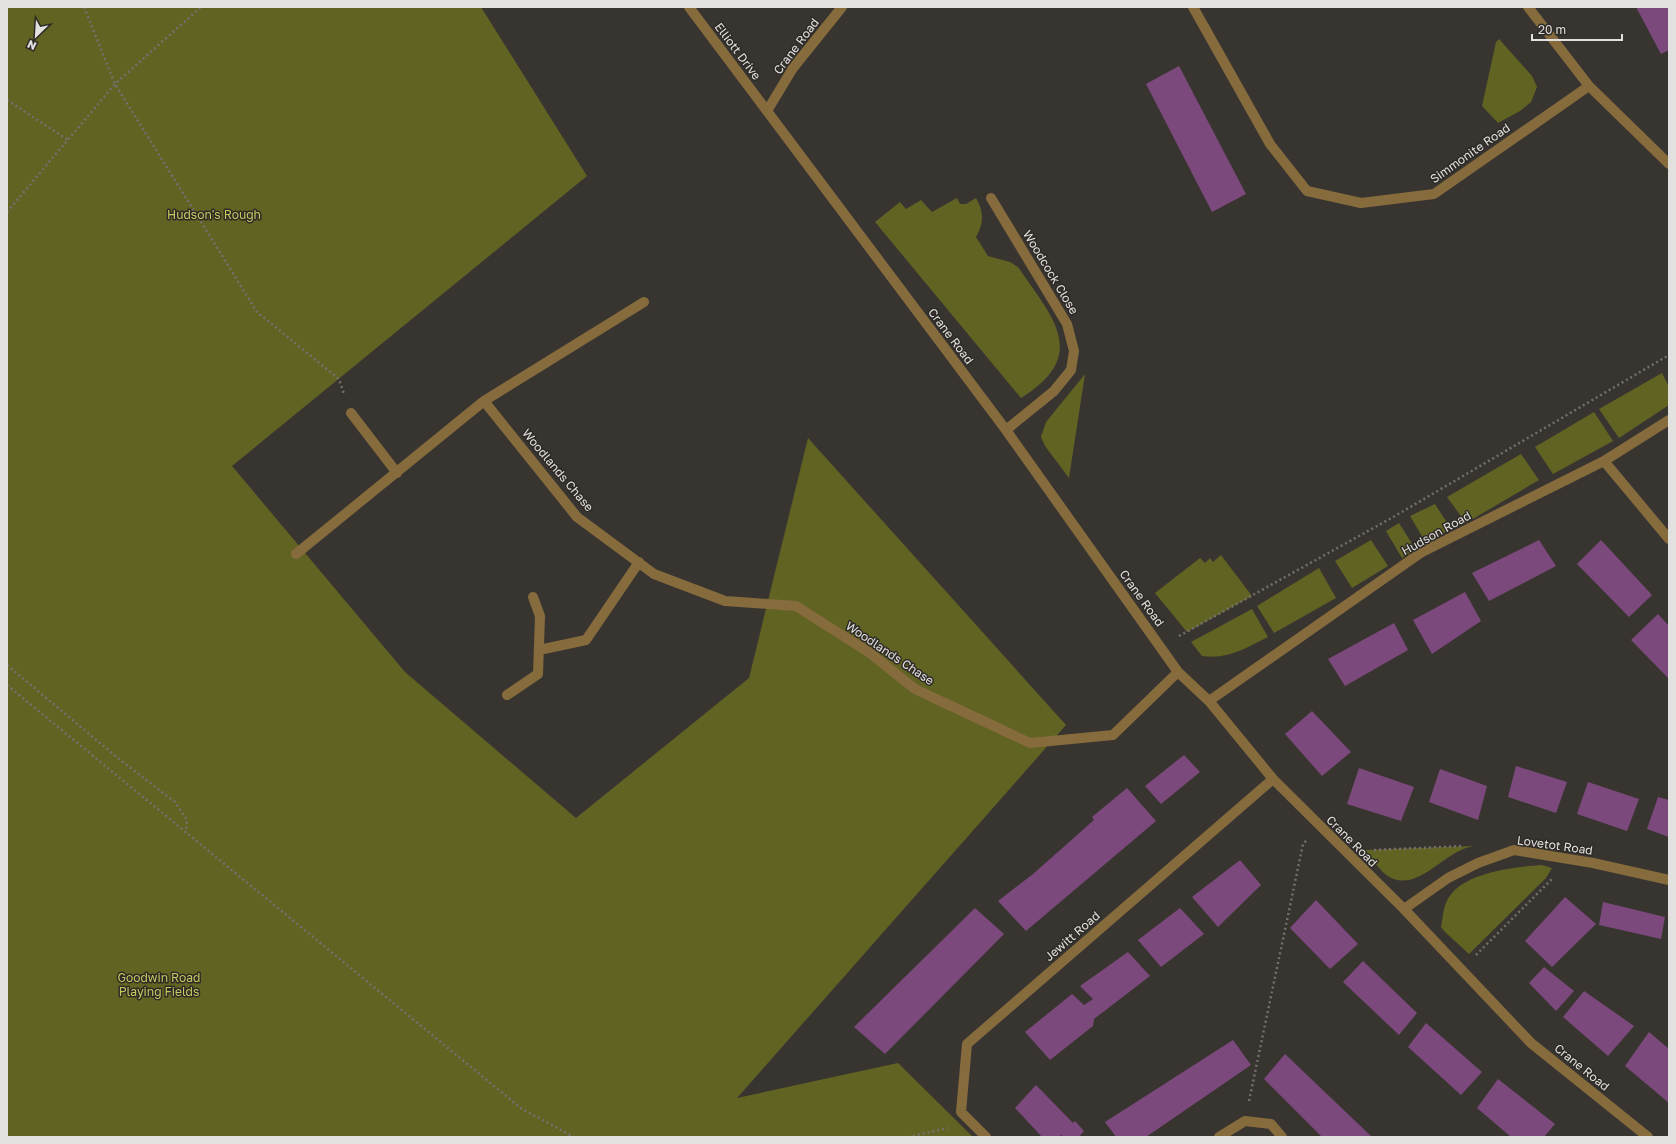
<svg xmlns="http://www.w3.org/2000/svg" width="1676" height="1144" font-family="'Golos Text',sans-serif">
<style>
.green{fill:#616323}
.building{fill:#7b497b}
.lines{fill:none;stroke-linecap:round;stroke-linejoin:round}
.path{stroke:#73706d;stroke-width:2.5;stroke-dasharray:2 3;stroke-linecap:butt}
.minor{stroke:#866b3d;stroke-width:10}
.labels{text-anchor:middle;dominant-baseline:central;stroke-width:3;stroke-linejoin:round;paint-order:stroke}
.street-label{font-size:12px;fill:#e3e1df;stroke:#2e2b27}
.park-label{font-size:12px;fill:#c7ca61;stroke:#2e2b27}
</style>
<rect width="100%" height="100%" fill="#383531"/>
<path class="green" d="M7 7H481L587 176 232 466 405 672 576 818 749 678 808 438 1066 725 737 1098 898 1063 973 1137H7Z
M1499 39 1532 76 1537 87 1531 102 1520 111 1498 123 1482 106 1496 42Z
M957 198 960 204H966L976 198C984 212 984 223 976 237L988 256 1010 262 1018 267C1053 318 1090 355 1021 398L875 222 900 202 906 209 921 200 932 212Z
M1662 373 1669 387V405L1619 438 1599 409Z
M1085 374 1069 478 1045 446 1041 437 1046 422Z
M1594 412 1613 441 1553 474 1535 447Z
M1521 454 1539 480 1466 523 1447 497Z
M1435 504 1451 529 1426 543 1410 516Z
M1399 523 1416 550 1402 558 1386 531Z
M1371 540 1388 566 1352 588 1335 561Z
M1221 555 1252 596 1187 632 1155 593 1200 558 1205 563 1210 558 1213 562Z
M1319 568 1336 598 1274 633 1257 606Z
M1252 609 1268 637C1246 648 1227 660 1202 656L1191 642Z
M1474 846C1468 847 1462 849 1457 852 1436 863 1410 894 1385 874 1378 868 1372 858 1365 850Z
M1542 865 1552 868 1546 878 1469 954 1445 932 1441 927C1443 917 1443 906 1449 897 1465 872 1514 867 1542 865Z"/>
<path class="building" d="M1636 7H1669V50L1661 54Z
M1179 66 1246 194 1212 212 1146 84Z
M1539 540 1556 566 1489 601 1472 573Z
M1601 540 1652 595 1629 617 1577 564Z
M1465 592 1481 621 1432 654 1413 620Z
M1658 614 1669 626V679L1631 640Z
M1394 623 1408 650 1345 686 1328 659Z
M1312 711 1351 752 1322 776 1285 734Z
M1184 755 1200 772 1161 804 1145 786Z
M1516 766 1567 782 1556 813 1508 797Z
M1359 768 1414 787 1401 821 1347 804Z
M1440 769 1487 786 1478 820 1429 802Z
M1588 782 1639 799 1627 831 1577 814Z
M1127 788 1156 821 1026 931 998 901 1033 874 1094 820 1092 817Z
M1658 797 1669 800V837L1647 829Z
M1240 860 1261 885 1218 927 1192 897Z
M1565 897 1596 924 1552 967 1525 941Z
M1316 900 1358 944 1330 969 1290 928Z
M1603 902 1665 917 1661 939 1599 925Z
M975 908 1004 934 885 1054 854 1027Z
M1180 908 1204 934 1161 967 1138 940Z
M1128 952 1150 976 1094 1019 1093 1026 1050 1060 1025 1032 1072 994 1084 1005 1093 999 1080 986Z
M1363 961 1417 1013 1399 1035 1343 982Z
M1544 967 1574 991 1556 1011 1529 983Z
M1584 991 1634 1026 1608 1056 1563 1017Z
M1426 1023 1482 1072 1461 1095 1408 1047Z
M1649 1032 1669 1049V1103L1625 1066Z
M1233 1040 1251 1065 1146 1137H1116L1105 1122Z
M1285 1054 1372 1137H1322L1264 1079Z
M1498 1079 1555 1124 1544 1137H1511L1477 1108Z
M1036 1085 1073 1123 1075 1121 1084 1131 1079 1137H1064L1061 1135 1059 1137H1042L1015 1108Z"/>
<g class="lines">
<path class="path" d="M84 7 115 84 257 312 339 379 344 394
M7 100 68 140
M7 212 115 84 201 7
M1179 636 1395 516 1669 355
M7 665 119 759 175 802 187 820 186 831
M7 685 522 1109 574 1137
M1374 850 1463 846
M1476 955 1553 878
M1249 1101 1303 844 1306 841
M908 1137 948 1128"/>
<path class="minor" d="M689 7 767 111
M842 7 793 68 767 111 1006 430 1178 672 1209 701 1273 779 1404 909 1531 1043 1648 1137
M1193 7 1270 144 1307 191 1361 203 1434 194 1589 86
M1528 7 1589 86 1669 164
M991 198 1067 324 1074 351 1071 370 1054 391 1006 430
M484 401 577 517 654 574 725 601 796 606 870 653 915 689 1030 743 1113 735 1178 672
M351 413 397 473
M1604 461 1669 539
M296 554 484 401 644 302
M539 650 586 640 639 562
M507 695 538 674 540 616 533 597
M1209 701 1422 552 1604 461 1669 420
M1404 909 1448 878 1478 863 1514 850 1593 863 1669 880
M986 1137 961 1112 967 1044 1273 779
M1219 1137 1245 1121 1271 1124 1282 1137"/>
</g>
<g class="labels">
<g class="street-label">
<text transform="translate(796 46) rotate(-53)">Crane Road</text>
<text transform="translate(738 51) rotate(53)">Elliott Drive</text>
<text transform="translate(1470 153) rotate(-35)">Simmonite Road</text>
<text transform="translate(1051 272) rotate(59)">Woodcock Close</text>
<text transform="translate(951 336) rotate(53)">Crane Road</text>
<text transform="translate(558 470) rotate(50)">Woodlands Chase</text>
<text transform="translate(1436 533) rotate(-29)">Hudson Road</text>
<text transform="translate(1142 598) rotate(54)">Crane Road</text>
<text transform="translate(890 653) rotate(34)">Woodlands Chase</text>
<text transform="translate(1352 841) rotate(45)">Crane Road</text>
<text transform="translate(1555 845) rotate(8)">Lovetot Road</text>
<text transform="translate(1072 936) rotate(-41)">Jewitt Road</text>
<text transform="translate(1582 1067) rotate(39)">Crane Road</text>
</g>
<g class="park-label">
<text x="214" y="214">Hudson's Rough</text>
<text x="159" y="977">Goodwin Road<tspan x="159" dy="14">Playing Fields</tspan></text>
</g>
</g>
<rect width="1676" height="1144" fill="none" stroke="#e3e1df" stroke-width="16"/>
<g transform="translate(36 36) rotate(205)" stroke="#2e2b27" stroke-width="3" paint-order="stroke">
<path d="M0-3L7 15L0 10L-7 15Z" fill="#e3e1df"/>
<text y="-6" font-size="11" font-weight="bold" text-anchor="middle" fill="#e3e1df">N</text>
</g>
<path d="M1532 34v6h90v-6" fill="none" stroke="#e3e1df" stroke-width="2"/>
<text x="1538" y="34" font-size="12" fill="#e3e1df" stroke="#2e2b27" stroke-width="3" paint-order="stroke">20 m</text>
</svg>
